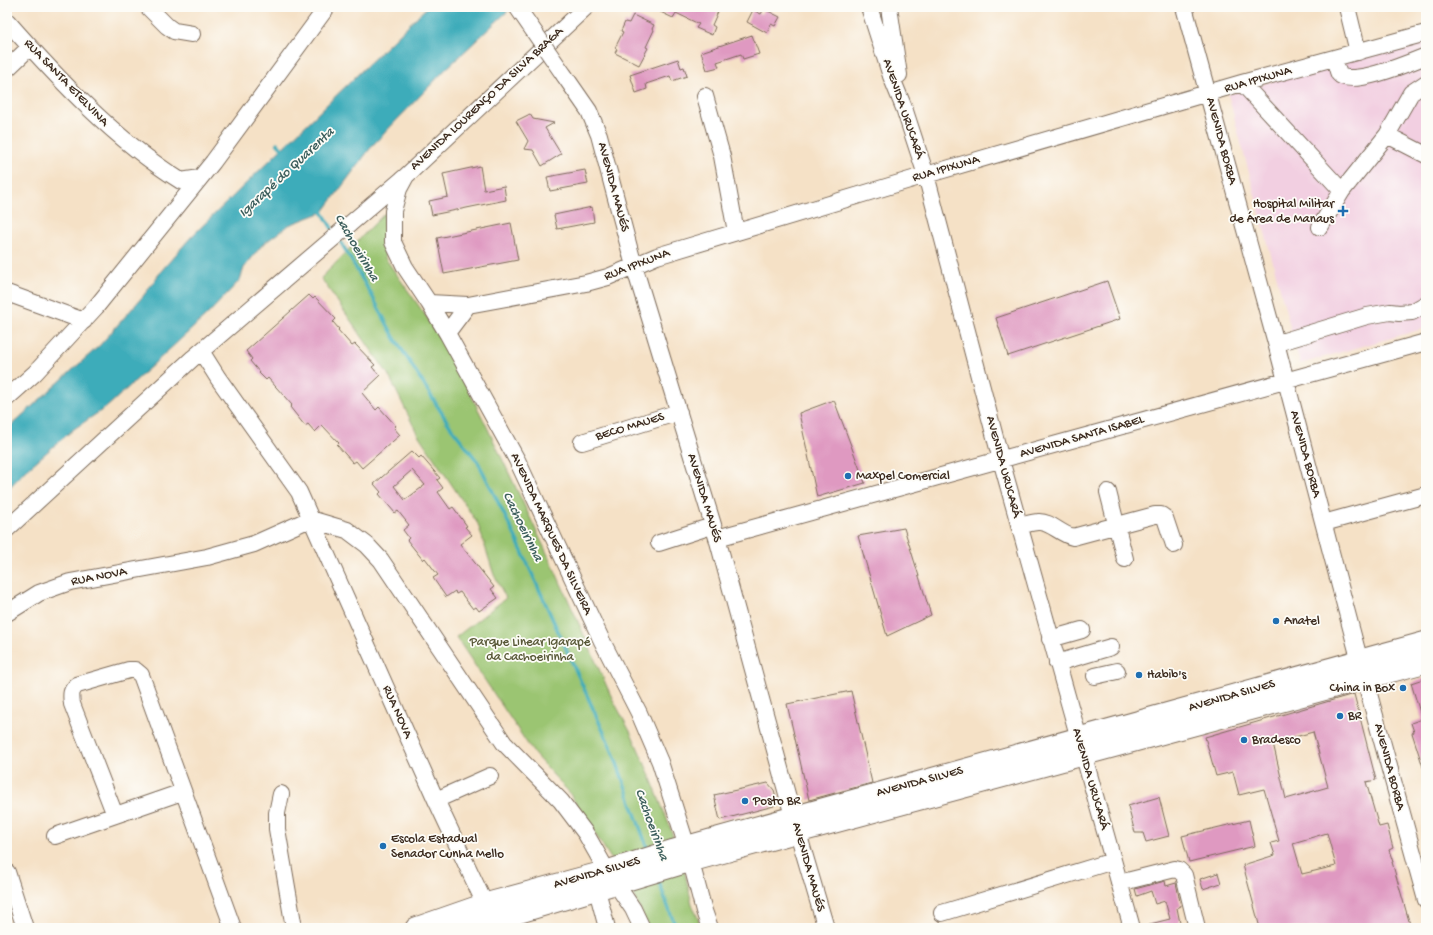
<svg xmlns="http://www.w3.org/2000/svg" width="1433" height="935" font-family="'Gochi Hand',sans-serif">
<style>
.built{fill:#f2cfe1}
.green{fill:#9bc572;stroke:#6b7848}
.water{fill:#3dacba;stroke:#3c6b6c}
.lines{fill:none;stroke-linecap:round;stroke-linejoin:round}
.stream{stroke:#3dacba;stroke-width:3.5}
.building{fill:#df99c1;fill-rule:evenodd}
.minor-casing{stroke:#7c6a59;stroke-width:18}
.major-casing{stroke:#7c6a59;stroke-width:23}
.minor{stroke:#fff;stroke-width:16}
.major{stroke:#fff;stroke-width:21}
.minor-bridge-casing{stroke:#7c6a59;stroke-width:18;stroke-linecap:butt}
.minor-bridge{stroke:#fff;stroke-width:16}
.poi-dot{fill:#1f6fb2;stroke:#fdfcf7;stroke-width:1.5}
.labels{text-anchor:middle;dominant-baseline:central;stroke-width:3.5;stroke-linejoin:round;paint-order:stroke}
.street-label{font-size:13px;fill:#3b2a1e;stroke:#fdfcf7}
.poi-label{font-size:13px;fill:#3b2a1e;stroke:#fdfcf7;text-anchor:start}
.park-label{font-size:13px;fill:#585837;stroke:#fdfcf7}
.water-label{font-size:14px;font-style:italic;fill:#3c5e5c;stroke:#fdfcf7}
</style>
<rect width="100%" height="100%" fill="#fdfcf7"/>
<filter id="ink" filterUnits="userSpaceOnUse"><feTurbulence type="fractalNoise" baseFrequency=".025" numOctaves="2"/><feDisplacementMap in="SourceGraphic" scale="8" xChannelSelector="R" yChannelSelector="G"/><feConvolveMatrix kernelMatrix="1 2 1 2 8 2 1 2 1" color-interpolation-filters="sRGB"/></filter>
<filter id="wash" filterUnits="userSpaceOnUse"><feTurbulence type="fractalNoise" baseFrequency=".012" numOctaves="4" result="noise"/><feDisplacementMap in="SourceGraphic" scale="16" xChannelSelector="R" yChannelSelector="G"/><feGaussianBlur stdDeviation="0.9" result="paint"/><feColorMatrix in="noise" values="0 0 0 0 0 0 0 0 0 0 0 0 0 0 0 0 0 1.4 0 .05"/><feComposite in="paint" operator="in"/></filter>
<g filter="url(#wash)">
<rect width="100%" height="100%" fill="#f5e1c6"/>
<path class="built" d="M1426 36V328L1300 364 1228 94Z"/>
<path class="green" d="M385 213V258L445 343 487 427 554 568 612 698 632 735 648 771 670 827 685 874 692 904 702 928H649L631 890 568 791 535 755 456 637 506 598 494 575 478 524 417 433 388 374 321 278Z"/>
<path class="water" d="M427 7H512L445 70 372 146 323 212 289 225 262 245 244 268 240 280 207 315 108 406 74 429 26 470 7 490V429L100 345 144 295 162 270 191 237Z"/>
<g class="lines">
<path class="stream" d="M277 143 284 151
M320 208 334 232
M339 239 371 294 394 337 450 426 478 462 515 536 614 755 648 850
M657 877 676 928"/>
</g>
<g id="blocks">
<path class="building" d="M650 7H720L712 25 715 27 712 35 696 28 699 24 676 13 673 18Z
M764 9 780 17 775 26 771 24 767 33 747 22 753 10 761 14Z
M633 15 654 25 652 29 654 30 646 47 648 48 639 65 615 53 617 49 615 48 623 32 621 31 625 22 629 23Z
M752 35 759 54 743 59 741 54 717 62 719 67 707 70 701 52Z
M678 59 681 68 684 67 687 76 672 81 670 76 646 84 647 89 636 93 630 75Z
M530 114 533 119 554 123 545 128 561 154 542 166 533 150 524 149 528 141 516 121Z
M480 166 484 190 504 186 506 200 432 215 429 201 448 197 443 174Z
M585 170 588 184 550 191 547 177Z
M592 207 594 222 557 229 554 215Z
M511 223 518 260 444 274 437 238Z
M1107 281 1120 319 1008 356 996 318Z
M309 295 313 299 315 297 336 319 333 322 339 329 338 330 352 346 355 344 375 365 372 367 380 376 362 393 376 410 379 407 396 426 394 428 400 435 362 468 356 461 353 463 337 445 339 443 322 425 315 432 308 424 305 426 290 407 292 405 268 378 266 380 259 373H260L250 361 252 359 246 351Z
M834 400 865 483 817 497 799 413Z
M412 451 419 458 421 456 440 478 437 480 443 488 438 492 450 509 453 507 467 526 465 527 472 535 460 544 494 587 491 589 498 598 479 611 476 607 473 609 460 592 456 594 455 591 446 597 433 578 438 575 425 558 423 560 407 540 409 538 403 530 409 525 398 511 395 513 379 494 381 492 374 484ZM412 470 425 485 405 500 394 486Z
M904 528 931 615 887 636 858 536Z
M1426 678V769L1424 770 1412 733 1414 732 1411 723 1422 719 1411 683Z
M851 691 872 783 809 800 787 704Z
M1354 694 1376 780 1366 782 1379 827 1387 825 1393 848 1389 850 1393 862H1392L1411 928H1260L1243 865 1275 855 1271 843 1279 841 1264 789 1239 795 1233 772 1216 776 1205 737ZM1313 732 1328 787 1286 799 1273 743ZM1327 833 1336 866 1302 874 1293 843Z
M768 783 774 790 776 797 774 806 720 820 714 795Z
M1159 797 1169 836 1146 842 1143 833H1135L1128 806Z
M1249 820 1255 846 1189 862 1182 836Z
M1218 873 1221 883 1203 889 1200 879Z
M1165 881 1166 886 1176 883 1181 906 1177 908 1181 928H1150V924L1170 919 1165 901 1155 904 1151 891 1137 896 1135 889Z"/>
</g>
</g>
<g filter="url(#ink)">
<use href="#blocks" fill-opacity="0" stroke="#7c6a59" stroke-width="1"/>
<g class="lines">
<defs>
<path id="minor" d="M148 7 167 26 174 31 192 34
M869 7 891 76 904 108 926 175 1001 460 1132 928
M889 7 899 75
M1184 7 1276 343 1356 647 1426 900
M1347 7 1358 52
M7 21C59 80 114 139 181 181L200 178
M1334 59C1336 63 1337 70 1339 74 1350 88 1411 62 1426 56
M7 69 30 47
M564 75 589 111 599 135 634 266 717 538 793 816 826 928
M1242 83 1342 191
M705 96 722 156 736 232
M1387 135 1426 155
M406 176 399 189 393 211V242L405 267 429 303 447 333 517 460 602 641 639 713 660 762 687 847 704 911 710 928
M1320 227 1342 191 1387 135 1411 93 1426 83
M7 293 84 321
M429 303 468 305 586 283 608 277 657 256 926 175 1242 83 1426 33
M447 333 468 305
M1284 341 1367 316 1390 312 1399 313 1412 312 1426 304
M201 351 218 378 299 492 436 800 485 904
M7 398 35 373 96 307 213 162 327 7
M582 442 679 412
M1108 492 1125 559
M310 519 347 530 367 545 381 560 504 743 561 801 586 834 607 871
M1331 521 1426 495
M1019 526C1025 525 1032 522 1038 522 1050 521 1060 534 1073 537L1155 515H1161L1165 518 1174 545
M7 529 193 358 406 176 586 7
M717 538 1426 342
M659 543 712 526
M7 613 39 593 70 582 207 557 254 544 310 519
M1050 639 1082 630
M1057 663 1111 647
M1095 676 1117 671
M281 794 277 813V829L294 928
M436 800 490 776
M115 815 72 704C71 695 70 691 77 685L129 670H135L141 675 233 928
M55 836 182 792
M7 872 25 928
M1119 883 1175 869 1179 870 1184 875 1197 928
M616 884 633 909 642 928
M597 890 607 928
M942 913 1113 861"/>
<path id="major" d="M416 928 485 904 607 871 674 850 1426 642
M467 928 691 861 1426 662"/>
</defs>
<use href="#minor" class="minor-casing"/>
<use href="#major" class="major-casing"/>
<use href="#minor" class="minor"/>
<use href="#major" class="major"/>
<defs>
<path id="minor-bridge" d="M517 7 564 75"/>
</defs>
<use href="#minor-bridge" class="minor-bridge-casing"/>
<use href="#minor-bridge" class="minor-bridge"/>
</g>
</g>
<g class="poi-dot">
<path d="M1341 205h4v4h4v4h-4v4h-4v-4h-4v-4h4z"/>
<circle cx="848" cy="476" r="4"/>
<circle cx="1276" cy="621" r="4"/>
<circle cx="1139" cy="675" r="4"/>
<circle cx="1403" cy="688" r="4"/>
<circle cx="1340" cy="716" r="4"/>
<circle cx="1244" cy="740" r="4"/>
<circle cx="745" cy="801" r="4"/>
<circle cx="383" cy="846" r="4"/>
</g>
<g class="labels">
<g class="street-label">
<text transform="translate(1258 80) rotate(-16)">RUA IPIXUNA</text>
<text transform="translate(66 83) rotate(46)">RUA SANTA ETELVINA</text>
<text transform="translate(487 99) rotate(-43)">AVENIDA LOURENÇO DA SILVA BRAGA</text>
<text transform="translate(903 109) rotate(71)">AVENIDA URUCARÁ</text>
<text transform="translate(1221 141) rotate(75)">AVENIDA BORBA</text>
<text transform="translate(946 169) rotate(-16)">RUA IPIXUNA</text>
<text transform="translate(613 187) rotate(75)">AVENIDA MAUÉS</text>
<text transform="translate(637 265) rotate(-21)">RUA IPIXUNA</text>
<text transform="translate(630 427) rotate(-17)">BECO MAUES</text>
<text transform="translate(1082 437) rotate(-16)">AVENIDA SANTA ISABEL</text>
<text transform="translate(1305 454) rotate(75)">AVENIDA BORBA</text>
<text transform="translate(1003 467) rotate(75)">AVENIDA URUCARÁ</text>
<text transform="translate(704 498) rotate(73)">AVENIDA MAUÉS</text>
<text transform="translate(551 534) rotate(65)">AVENIDA MARQUES DA SILVEIRA</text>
<text transform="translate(99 577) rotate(-11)">RUA NOVA</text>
<text transform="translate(1232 696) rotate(-16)">AVENIDA SILVES</text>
<text transform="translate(397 712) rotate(66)">RUA NOVA</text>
<text transform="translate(1389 767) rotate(75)">AVENIDA BORBA</text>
<text transform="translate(1090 779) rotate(74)">AVENIDA URUCARÁ</text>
<text transform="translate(920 782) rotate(-15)">AVENIDA SILVES</text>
<text transform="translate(808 867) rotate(74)">AVENIDA MAUÉS</text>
<text transform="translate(597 873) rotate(-16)">AVENIDA SILVES</text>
</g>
<g class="poi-label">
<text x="1334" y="204" text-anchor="end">Hospital Militar<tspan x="1334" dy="15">de Área de Manaus</tspan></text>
<text x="856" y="476">Maxpel Comercial</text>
<text x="1284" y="621">Anatel</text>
<text x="1147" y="675">Habib's</text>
<text x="1395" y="688" text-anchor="end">China in Box</text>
<text x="1348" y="716">BR</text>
<text x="1252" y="740">Bradesco</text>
<text x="753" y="801">Posto BR</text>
<text x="391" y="839">Escola Estadual<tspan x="391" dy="15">Senador Cunha Mello</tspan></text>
</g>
<g class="park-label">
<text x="530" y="642">Parque Linear Igarapé<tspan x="530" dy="15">da Cachoeirinha</tspan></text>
</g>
<g class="water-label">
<text transform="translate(287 173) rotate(-43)">Igarapé do Quarenta</text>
<text transform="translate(356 248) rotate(60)">Cachoeirinha</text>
<text transform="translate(522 527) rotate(64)">Cachoeirinha</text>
<text transform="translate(651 825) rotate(70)">Cachoeirinha</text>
</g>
</g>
<rect width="1433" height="935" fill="none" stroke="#fdfcf7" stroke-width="24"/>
</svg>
